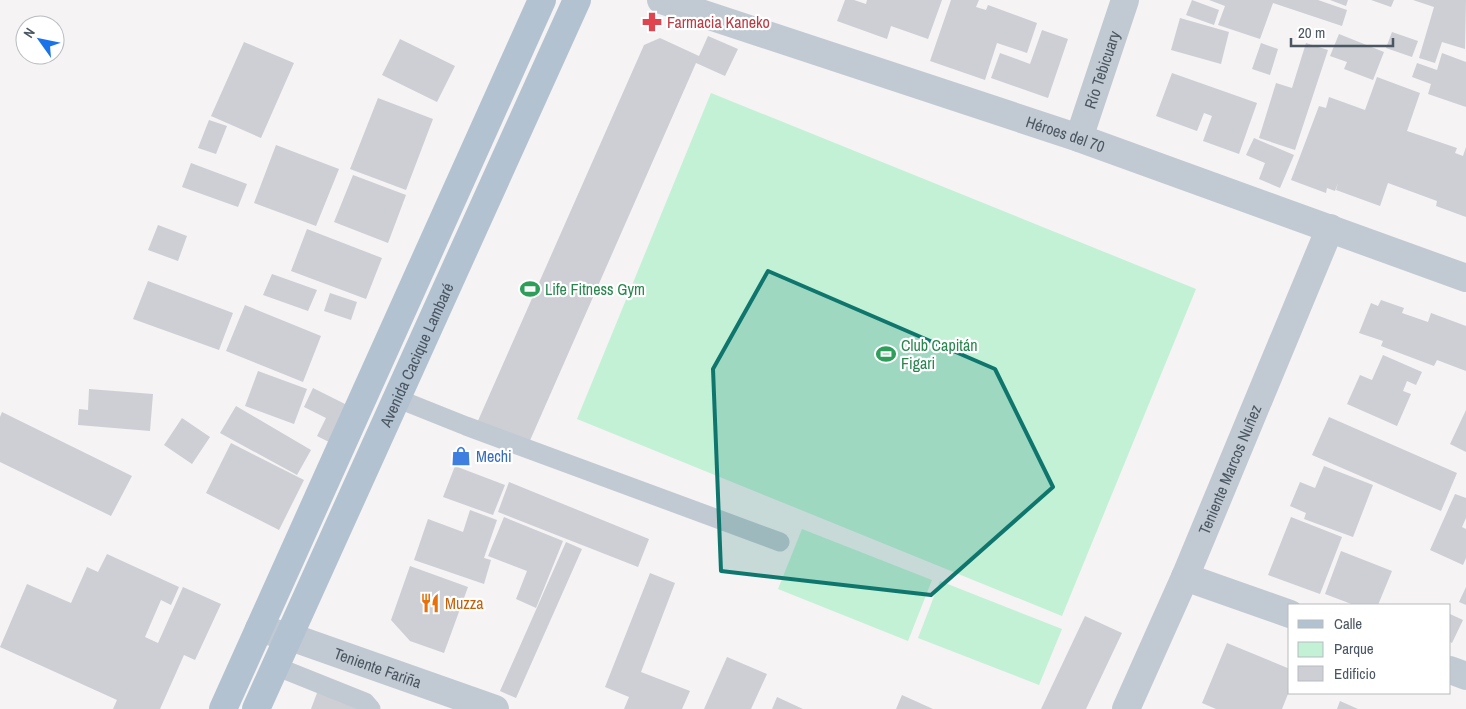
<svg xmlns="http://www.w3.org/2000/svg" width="1466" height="709" font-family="'Archivo Narrow',sans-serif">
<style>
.green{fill:#c3f1d5}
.building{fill:#cdcfd5}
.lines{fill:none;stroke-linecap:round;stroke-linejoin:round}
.service{stroke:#c1cad2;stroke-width:19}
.minor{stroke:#c1cad2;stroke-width:28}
.tertiary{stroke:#c1cad2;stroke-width:28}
.primary{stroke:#b3c2d1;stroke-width:28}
.marked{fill:#0f766e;fill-opacity:0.2;stroke:#0f766e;stroke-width:4;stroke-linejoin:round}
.labels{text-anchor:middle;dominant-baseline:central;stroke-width:4.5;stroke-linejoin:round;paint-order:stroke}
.health-label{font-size:16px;fill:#be3a42;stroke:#fff;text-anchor:start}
.street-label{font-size:16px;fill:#4a5661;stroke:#fff}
.leisure-label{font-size:16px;fill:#27864d;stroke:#fff;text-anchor:start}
.shop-label{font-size:16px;fill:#366cbe;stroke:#fff;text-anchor:start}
.food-label{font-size:16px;fill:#c56008;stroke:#fff;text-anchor:start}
</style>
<rect width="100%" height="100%" fill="#f5f3f3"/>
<path class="green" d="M711 93 1196 289 1062 616 577 419Z
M802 529 932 580 908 641 778 589Z
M940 581 1062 629 1039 685 918 638Z"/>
<path class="building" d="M845 0H854L866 4 867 0H942L928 39 891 26 887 39 837 21Z
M951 0H979L976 7 986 10 988 5 1037 23 1027 53 997 43 985 80 930 61Z
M1192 0 1219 10 1214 25 1186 15Z
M1209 0H1318L1347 10 1342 26 1273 3 1260 39 1218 25 1225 6Z
M1330 0H1348L1346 6Z
M1371 0H1394L1391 7Z
M1413 0H1466L1465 49 1442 42 1435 63 1419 58 1434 7Z
M1180 18 1229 32 1221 64 1171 50Z
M1042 30 1068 39 1048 98 991 78 1000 53 1030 64Z
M1392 32 1418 41 1412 57 1386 48Z
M1339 34 1384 52 1373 80 1344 69 1347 62 1330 56Z
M708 36 738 49 725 76 696 63 528 445 477 423 644 45 660 38 699 56Z
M400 39 455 66 437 102 382 75Z
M244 42 294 63 261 138 211 116Z
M1261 43 1278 49 1270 75 1252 69Z
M1306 43 1328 50 1295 150 1259 138 1276 83 1292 88Z
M1442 53 1466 62V107L1428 94 1431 84 1412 77 1417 63 1437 70Z
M1172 73 1257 103 1239 154 1203 141 1212 116 1204 113 1197 131 1156 116Z
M1377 77 1420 93 1407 131 1457 148 1455 153 1463 156 1466 147V217L1436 206 1437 201 1388 183 1380 206 1336 190 1338 183 1335 191 1327 188 1326 193 1291 180 1319 106 1326 108 1329 97 1365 110Z
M378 98 433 119 406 190 350 169Z
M209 120 227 126 216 154 198 148Z
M1254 138 1294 155 1280 188 1259 179 1265 163 1246 155Z
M276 145 339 169 316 226 254 203Z
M191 163 247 184 238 207 182 187Z
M353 175 406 195 388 243 334 222Z
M158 225 187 236 178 261 148 250Z
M307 229 382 258 366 299 291 271Z
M272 274 317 290 308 311 263 295Z
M148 281 233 313 219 350 133 319Z
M330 293 357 302 351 320 324 311Z
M1381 300 1404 308 1402 313 1428 322 1431 313 1466 326V371L1437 360 1434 366 1381 346 1383 341 1359 333 1371 303 1378 306Z
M245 305 321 336 303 382 226 351Z
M1383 355 1422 372 1416 385 1407 381 1403 391 1411 394 1397 426 1347 404 1360 375 1372 380Z
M258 371 307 389 294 424 245 406Z
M313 388 347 405 329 442 317 436 326 418 304 407Z
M89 389 153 394 150 431 78 425 79 409 88 410Z
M236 406 311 450 297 475 220 433Z
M1466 410V452L1450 444Z
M2 412 132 476 111 516 0 462V417Z
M1329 417 1457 473 1441 511 1312 455Z
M182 418 210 437 192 464 164 445Z
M231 443 304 480 279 530 206 493Z
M455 466 505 485 493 515 443 497Z
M1324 466 1373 485 1353 537 1304 519 1306 513 1290 506 1300 482 1315 488Z
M509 482 649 539 638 567 498 512Z
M1455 494 1466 498V518L1462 527 1466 529V558L1463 565 1430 550Z
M470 510 497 520 484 558 491 560 484 584 414 560 428 519 463 532Z
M504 517 563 541 536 608 516 599 527 571 488 556Z
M1291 517 1342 537 1320 594 1268 575Z
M566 542 582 549 516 698 500 691Z
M1341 551 1392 571 1378 605H1354L1325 594Z
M107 554 179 587 171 605 161 600 145 637 158 643 183 587 221 604 195 660 184 655 160 709H113L117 700 0 647 27 584 71 603 87 567 98 572Z
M410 566 468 587 444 653 410 641 391 620Z
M650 573 675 583 641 672 690 691 682 709H624L629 697 605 687Z
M1466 587V605L1459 602Z
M1450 614 1463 620 1452 643 1450 642Z
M1085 616 1122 633 1086 709H1041Z
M1227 643 1290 669V689L1282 709H1216L1202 703Z
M727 657 767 674 751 709H704Z
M320 685 378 709H311Z
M902 695 933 709H896Z
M777 697 803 709H772Z
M1340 701 1358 709H1337Z"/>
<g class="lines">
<path class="service" d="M396 398 466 426 780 542
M275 666 365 702 371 709"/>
<g class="minor">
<path id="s1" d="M1079 138 1125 0"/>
<path d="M1185 577 1290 614"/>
<path id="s2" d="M259 629 288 636 495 709"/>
<path d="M1450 670 1466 676"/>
<path id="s3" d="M1126 709 1185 577 1330 228"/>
</g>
<path class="tertiary" id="s4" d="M661 0 1079 138 1466 278"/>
<g class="primary">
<path d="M223 709 542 0"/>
<path id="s5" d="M256 709 577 0"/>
</g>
</g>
<path class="marked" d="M768 271 995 369 1053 487 931 595 721 571 713 369Z"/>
<defs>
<symbol id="pharmacy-bare" viewBox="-9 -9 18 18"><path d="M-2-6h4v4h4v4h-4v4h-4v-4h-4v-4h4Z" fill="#e0444e" stroke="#fff" stroke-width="2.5" paint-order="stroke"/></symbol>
<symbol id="stadium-bare" viewBox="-9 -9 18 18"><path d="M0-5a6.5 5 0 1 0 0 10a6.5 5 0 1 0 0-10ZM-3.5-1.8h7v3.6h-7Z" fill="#2e9e5b" stroke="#fff" stroke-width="2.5" paint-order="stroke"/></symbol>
<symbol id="shop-bare" viewBox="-9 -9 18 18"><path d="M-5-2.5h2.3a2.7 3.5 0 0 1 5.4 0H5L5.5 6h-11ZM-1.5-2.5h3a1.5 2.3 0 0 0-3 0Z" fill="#3f7fe0" stroke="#fff" stroke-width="2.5" paint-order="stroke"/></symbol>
<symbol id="restaurant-bare" viewBox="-9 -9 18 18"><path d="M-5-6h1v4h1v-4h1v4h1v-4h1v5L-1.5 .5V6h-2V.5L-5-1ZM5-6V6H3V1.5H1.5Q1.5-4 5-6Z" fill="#e8710a" stroke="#fff" stroke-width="2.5" paint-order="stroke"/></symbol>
</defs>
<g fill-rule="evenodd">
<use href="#pharmacy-bare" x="638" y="8" width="28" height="28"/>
<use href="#stadium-bare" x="516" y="275" width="28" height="28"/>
<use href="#stadium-bare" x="872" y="340" width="28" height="28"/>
<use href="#shop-bare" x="447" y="442" width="28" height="28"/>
<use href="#restaurant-bare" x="416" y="589" width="28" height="28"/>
</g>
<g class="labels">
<g class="health-label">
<text x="667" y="22">Farmacia Kaneko</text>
</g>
<g class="street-label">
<text stroke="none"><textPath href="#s1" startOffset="72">Río Tebicuary</textPath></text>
<text stroke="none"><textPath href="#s4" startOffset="426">Héroes del 70</textPath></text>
<text stroke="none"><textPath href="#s5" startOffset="389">Avenida Cacique Lambaré</textPath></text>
<text stroke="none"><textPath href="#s3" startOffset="261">Teniente Marcos Nuñez</textPath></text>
<text stroke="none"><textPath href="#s2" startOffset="125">Teniente Fariña</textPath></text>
</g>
<g class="leisure-label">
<text x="545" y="289">Life Fitness Gym</text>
<text x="901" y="345">Club Capitán<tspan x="901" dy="18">Figari</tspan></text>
</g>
<g class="shop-label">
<text x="476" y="456">Mechi</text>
</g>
<g class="food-label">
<text x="445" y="603">Muzza</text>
</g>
</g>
<rect x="1288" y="604" width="162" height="90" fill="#ffffff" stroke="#b7bbc0"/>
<rect x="1298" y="620" width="25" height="8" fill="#b3c2d1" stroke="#b7bbc0"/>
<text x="1334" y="629" font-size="15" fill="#4a5661">Calle</text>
<rect x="1298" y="642" width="25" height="15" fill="#c3f1d5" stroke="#b7bbc0"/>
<text x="1334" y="654" font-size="15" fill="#4a5661">Parque</text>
<rect x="1298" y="666" width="25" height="15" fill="#cdcfd5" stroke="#b7bbc0"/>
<text x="1334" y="679" font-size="15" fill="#4a5661">Edificio</text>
<g transform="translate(40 40) rotate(303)"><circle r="24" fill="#ffffff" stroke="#b7bbc0"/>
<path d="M0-4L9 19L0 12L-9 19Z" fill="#1a73e8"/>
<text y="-8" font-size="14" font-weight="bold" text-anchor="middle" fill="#4a5661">N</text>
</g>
<path d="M1291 38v8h102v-8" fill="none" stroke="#4a5661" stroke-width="2.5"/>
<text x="1298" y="38" font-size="15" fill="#4a5661" stroke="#ffffff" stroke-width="4" paint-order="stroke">20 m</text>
</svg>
